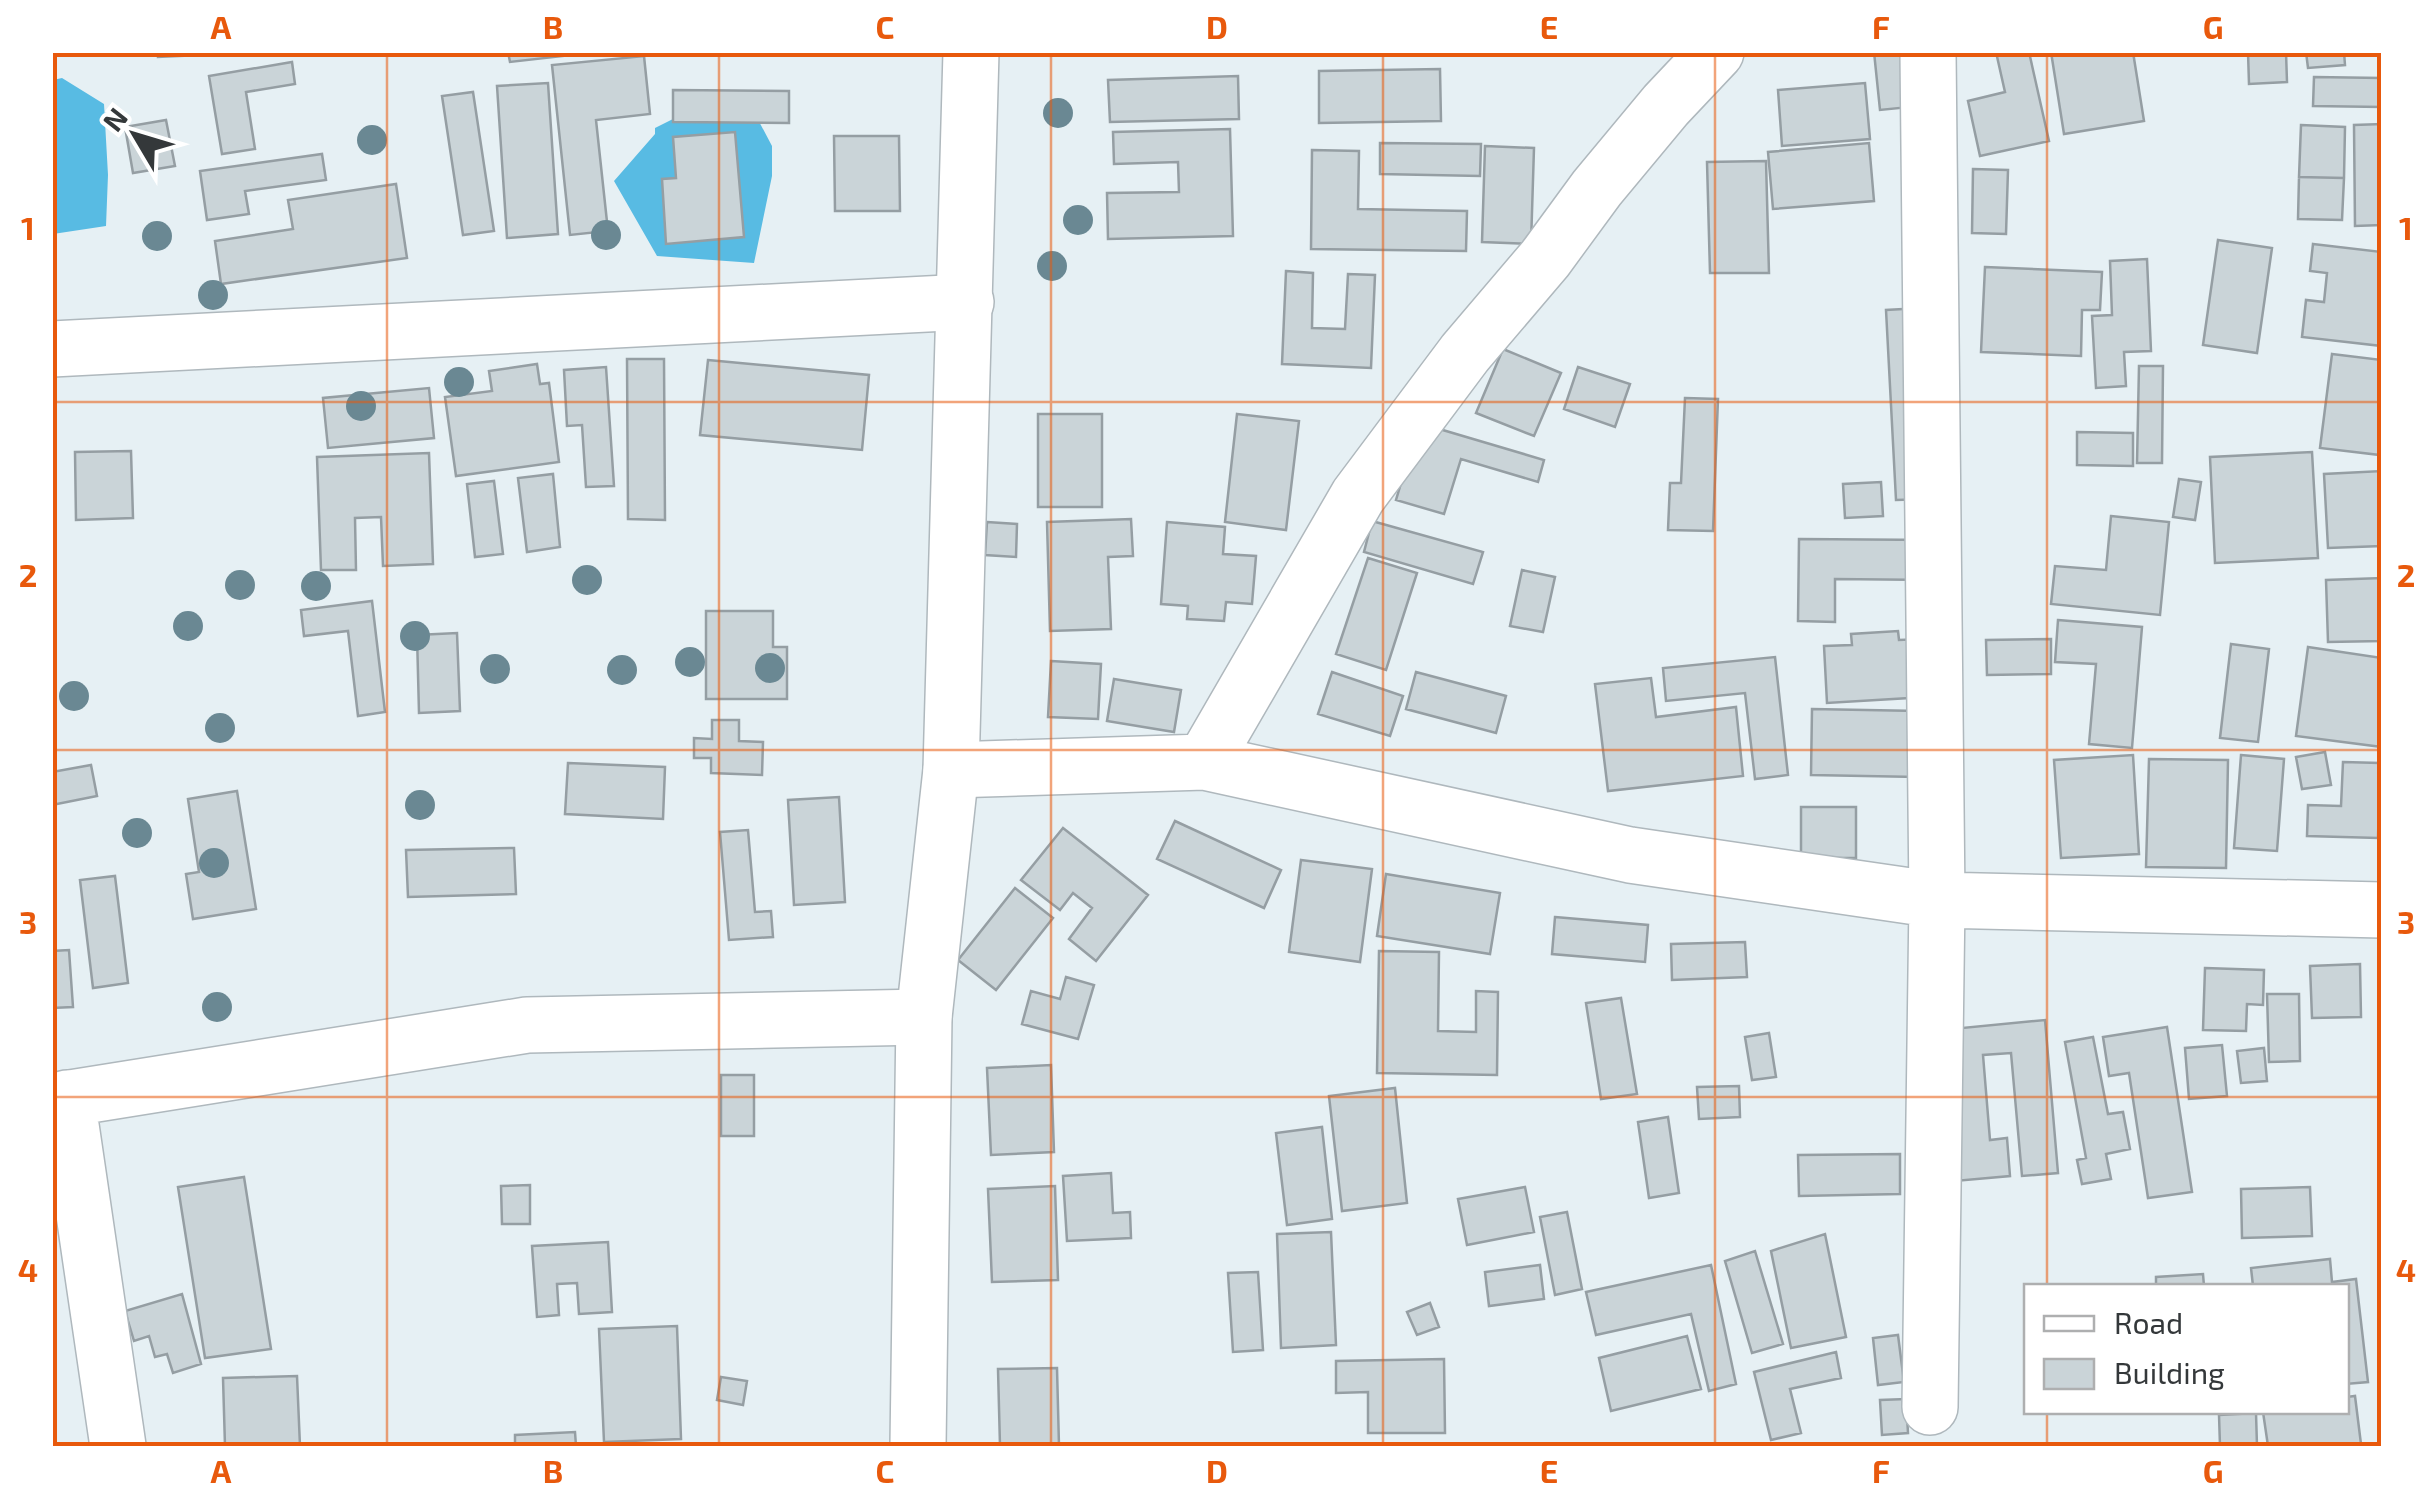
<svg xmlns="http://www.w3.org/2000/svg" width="2434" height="1499" font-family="'Exo 2',sans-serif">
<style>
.forest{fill:#58bbe3}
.building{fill:#cad4d8;stroke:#959ea3;stroke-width:2.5}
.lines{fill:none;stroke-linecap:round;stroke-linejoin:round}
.street-casing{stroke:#afb8bd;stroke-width:58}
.secondary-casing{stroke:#afb8bd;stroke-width:58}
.street{stroke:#fff;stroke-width:55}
.secondary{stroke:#fff;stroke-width:55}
.tree{fill:#6a8893}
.grid{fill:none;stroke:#e8590c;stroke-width:2.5;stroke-opacity:0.55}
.neatline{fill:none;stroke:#e8590c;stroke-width:4}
.grid-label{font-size:32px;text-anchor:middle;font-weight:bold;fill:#e8590c}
</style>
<rect width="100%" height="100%" fill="#e6f0f4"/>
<path class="forest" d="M62 78 104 104 108 175 106 226 53 234V80Z
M745 95 772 146V176L754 263 657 256 614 181 655 134V128L695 108Z"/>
<path class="building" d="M158 52H265L158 57Z
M508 52H581V54L510 62Z
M1874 52H1904L1910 107 1880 110Z
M1996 52H2029L2049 141 1980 156 1968 101 2005 92Z
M2051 52H2133L2144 121 2064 134Z
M2248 52H2286L2287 82 2249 84Z
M2306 52H2344L2345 65 2308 68Z
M644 56 650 114 596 120 608 231 570 235 552 65Z
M292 62 295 84 246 92 255 149 222 154 209 76Z
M1440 69 1441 121 1319 123V71Z
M1238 76 1239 119 1110 122 1108 80Z
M2314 77 2382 78V107L2313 106Z
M548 83 558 234 507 238 497 86Z
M1865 83 1870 139 1782 146 1778 90Z
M673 90 789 91V123L673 122Z
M473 92 494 231 463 235 442 96Z
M166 120 175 166 133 173 125 127Z
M2382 124V225L2355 226 2354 125Z
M2301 125 2345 127 2344 178 2299 177Z
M1230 129 1233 236 1108 239 1107 193 1179 192 1178 162 1114 164 1113 132Z
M735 132 744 237 666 244 662 179 676 178 673 137Z
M834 136H899L900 211H835Z
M1380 143 1481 144 1480 176 1380 174Z
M1869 143 1874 201 1773 209 1768 152Z
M1485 146 1534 148 1531 244 1482 242Z
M1312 150 1359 151 1358 209 1467 211 1466 251 1311 249Z
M322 154 326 180 245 191 249 214 207 220 200 171Z
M1766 161 1769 273H1710L1707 162Z
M1973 169 2008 170 2006 234 1972 233Z
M2299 177 2344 178 2342 220 2298 219Z
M396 184 407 258 221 284 215 241 293 229 288 200Z
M2218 240 2272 248 2257 353 2203 345Z
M2313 244 2382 252V346L2302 337 2306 300 2324 302 2327 273 2310 271Z
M2147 259 2151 351 2124 352 2126 386 2096 388 2092 316 2112 315 2110 261Z
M1985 267 2102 272 2100 310H2082L2081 356 1981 352Z
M1286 271 1313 273 1312 328 1345 329 1348 274 1375 275 1371 368 1282 364Z
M1921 308 1930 499 1896 500 1886 310Z
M1503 349 1561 373 1534 436 1476 413Z
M2332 354 2382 360 2380 455 2320 448Z
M627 359H664L665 520 628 519Z
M708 360 869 375 862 450 700 435Z
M537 364 540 384 549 383 559 462 456 476 445 397 492 391 489 371Z
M2139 366H2163L2162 463H2137Z
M606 367 614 486 586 487 582 425 567 426 564 370Z
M1578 367 1630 384 1615 427 1564 409Z
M429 388 434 438 328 448 323 398Z
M1685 398 1718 399 1713 531 1668 530 1670 483H1681Z
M1038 414H1102V507H1038Z
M1237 414 1299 421 1286 530 1225 522Z
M1419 423 1544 460 1538 482 1461 459 1444 514 1396 500Z
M2077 432 2133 433V466L2077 465Z
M131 451 133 518 76 520 75 452Z
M2312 452 2318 558 2215 563 2210 457Z
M429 453 433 564 383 566 381 517 355 518 356 570H321L317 457Z
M2382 471V546L2328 548 2324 474Z
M553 474 560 547 527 552 518 478Z
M2179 479 2201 482 2195 520 2173 517Z
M494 481 503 554 475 557 467 484Z
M1881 482 1883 516 1845 518 1843 484Z
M2111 516 2169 522 2160 615 2051 604 2055 566 2106 570Z
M1131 519 1133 556 1108 557 1111 629 1050 631 1047 522Z
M1372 521 1483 552 1473 584 1364 552Z
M987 522 1017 524 1016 557 985 555Z
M1167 522 1225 527 1223 554 1256 556 1252 604 1226 602 1224 621 1187 619 1188 606 1161 604Z
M1799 539 1933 540 1932 580 1835 579V622L1798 621Z
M1368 558 1417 573 1386 670 1336 654Z
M1522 570 1555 577 1543 632 1510 626Z
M2382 578V641L2328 642 2326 580Z
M372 601 385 712 358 716 348 631 304 636 301 610Z
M706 611H773V647H787V699H706Z
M2058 620 2142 627 2132 748 2089 744 2096 664 2055 662Z
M1898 631 1899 640 1923 639 1926 697 1827 703 1824 646 1852 645 1851 634Z
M457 633 460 711 419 713 417 635Z
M2051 639V674L1987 675 1986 640Z
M2231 644 2269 649 2258 742 2220 738Z
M2308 647 2382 658V747L2296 736Z
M1775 657 1788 775 1755 779 1745 693 1666 701 1663 668Z
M1051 661 1101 664 1098 719 1048 717Z
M1332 672 1403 696 1390 736 1318 714Z
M1416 672 1506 696 1496 733 1406 709Z
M1651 678 1656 717 1736 707 1743 776 1608 791 1595 684Z
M1114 679 1181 690 1174 732 1107 721Z
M1812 709 1919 711 1918 777 1811 775Z
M712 720H739V741L763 742 762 775 711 773V758H694V738L712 739Z
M2325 752 2331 785 2302 789 2296 757Z
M2133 755 2139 854 2061 858 2054 760Z
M2241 755 2284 759 2277 851 2234 848Z
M2149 759 2228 760 2226 868 2146 867Z
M2343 762 2380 763 2378 838 2307 836 2308 805 2341 806Z
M568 763 665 767 663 819 565 814Z
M91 765 97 796 52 805V772Z
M237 791 256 909 193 919 186 874 199 872 188 799Z
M839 797 845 902 794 905 788 800Z
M1801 807H1856V858H1801Z
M1175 821 1281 870 1264 908 1157 859Z
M1063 828 1148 895 1096 961 1069 939 1092 908 1073 893 1060 910 1021 880Z
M748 830 755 912 771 911 773 937 729 940 720 832Z
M514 848 516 894 408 897 406 850Z
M1301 860 1372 869 1360 962 1289 952Z
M1386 874 1500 893 1490 954 1377 936Z
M115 876 128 983 93 988 80 880Z
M1015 888 1053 918 996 990 958 960Z
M1555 917 1648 925 1645 962 1552 954Z
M1745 942 1747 977 1672 980 1671 944Z
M69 950 73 1007 52 1008V951Z
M1379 951 1439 952 1438 1031 1476 1032V991L1498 992 1497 1075 1377 1073Z
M2360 964 2361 1017 2312 1018 2310 966Z
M2205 968 2264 970 2263 1005 2247 1004 2246 1031 2203 1030Z
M1066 977 1094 985 1078 1039 1022 1024 1031 991 1060 999Z
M2267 994H2299L2300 1061 2269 1062Z
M1621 998 1637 1094 1601 1099 1586 1003Z
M2045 1020 2058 1173 2022 1176 2011 1053 1983 1055 1990 1140 2007 1138 2010 1176 1955 1181 1941 1030Z
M2167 1027 2192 1192 2148 1198 2129 1073 2109 1076 2103 1037Z
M1769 1033 1776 1077 1752 1080 1745 1037Z
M2093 1037 2108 1114 2123 1112 2130 1149 2106 1154 2111 1179 2082 1184 2077 1160 2086 1158 2065 1042Z
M2222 1045 2227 1096 2189 1099 2185 1048Z
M2264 1048 2267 1081 2241 1083 2237 1051Z
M1051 1065 1054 1152 991 1155 987 1068Z
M721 1075H754V1136H721Z
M1739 1086 1740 1117 1699 1119 1697 1087Z
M1395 1088 1407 1203 1342 1211 1329 1096Z
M1668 1117 1679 1193 1649 1198 1638 1122Z
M1322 1127 1332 1219 1287 1225 1276 1133Z
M1900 1154V1194L1799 1196 1798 1155Z
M1111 1173 1113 1213 1130 1212 1131 1238 1067 1241 1063 1176Z
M244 1177 271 1349 205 1358 178 1187Z
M530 1185V1224H502L501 1186Z
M1055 1186 1058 1280 992 1282 988 1189Z
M1525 1187 1534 1232 1467 1245 1458 1199Z
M2310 1187 2312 1236 2242 1238 2241 1189Z
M1567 1212 1582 1289 1555 1295 1540 1217Z
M1331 1232 1336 1345 1281 1348 1277 1234Z
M1825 1234 1846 1337 1791 1348 1771 1251Z
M608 1242 612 1312 579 1314 577 1283 557 1284 559 1315 537 1317 532 1246Z
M1755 1251 1783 1344 1752 1353 1725 1261Z
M2330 1259 2332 1282 2356 1279 2368 1382 2346 1384V1286H2253L2251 1268Z
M1540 1265 1544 1299 1489 1306 1485 1272Z
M1711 1265 1736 1384 1709 1391 1691 1314 1596 1335 1586 1292Z
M1258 1272 1263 1350 1233 1352 1228 1273Z
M2203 1274 2204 1286H2156V1277Z
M182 1294 201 1364 173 1373 167 1354 155 1357 149 1336 134 1341 125 1311Z
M1430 1303 1439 1327 1417 1335 1407 1312Z
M677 1326 681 1439 604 1442 599 1329Z
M1898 1335 1904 1382 1878 1385 1873 1338Z
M1687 1336 1701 1389 1611 1411 1599 1358Z
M1836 1352 1841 1378 1790 1389 1801 1433 1771 1440 1754 1372Z
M1444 1359 1445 1433H1368V1392L1336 1393V1361Z
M1057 1368 1059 1446H1000L998 1369Z
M297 1376 300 1446H225L223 1378Z
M721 1377 747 1381 743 1405 717 1400Z
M2355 1396 2361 1444 2268 1446 2263 1412H2346V1397Z
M1906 1399 1908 1433 1882 1435 1880 1400Z
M2256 1413 2257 1446H2220L2219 1415Z
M575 1432 576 1446H515V1435Z"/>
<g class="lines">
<defs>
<path id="street" d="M1928 52 1937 900 1930 1407
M52 349 966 302
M1204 762 1358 496 1465 353 1545 259 1597 188 1666 105 1716 52
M951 770 1204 762 1630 855 1937 900 2382 910
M67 1098 118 1446
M52 1101 527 1025 924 1017"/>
<path id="secondary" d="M918 1446 924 1017 951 770 971 52"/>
</defs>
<use href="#street" class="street-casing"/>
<use href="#secondary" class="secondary-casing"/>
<use href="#street" class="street"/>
<use href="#secondary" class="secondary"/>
</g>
<g class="tree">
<circle cx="1058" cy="113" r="15"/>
<circle cx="372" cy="140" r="15"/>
<circle cx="1078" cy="220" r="15"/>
<circle cx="606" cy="235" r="15"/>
<circle cx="157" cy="236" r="15"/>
<circle cx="1052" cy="266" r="15"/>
<circle cx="213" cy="295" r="15"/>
<circle cx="459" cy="382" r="15"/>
<circle cx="361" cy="406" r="15"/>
<circle cx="587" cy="580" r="15"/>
<circle cx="240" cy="585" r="15"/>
<circle cx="316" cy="586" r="15"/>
<circle cx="188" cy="626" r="15"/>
<circle cx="415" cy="636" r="15"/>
<circle cx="690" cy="662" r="15"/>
<circle cx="770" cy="668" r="15"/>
<circle cx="495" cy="669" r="15"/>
<circle cx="622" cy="670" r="15"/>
<circle cx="74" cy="696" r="15"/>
<circle cx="220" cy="728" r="15"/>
<circle cx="420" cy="805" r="15"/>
<circle cx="137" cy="833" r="15"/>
<circle cx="214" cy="863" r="15"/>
<circle cx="217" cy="1007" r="15"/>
</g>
<path class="grid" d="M387 52V1446M719 52V1446M1051 52V1446M1383 52V1446M1715 52V1446M2047 52V1286M52 402H2382M52 750H2382M52 1097H2382M2047 1412V1446"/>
<rect width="2434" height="1499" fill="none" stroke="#ffffff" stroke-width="110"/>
<rect x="2024" y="1284" width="325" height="130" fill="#ffffff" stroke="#aeafb0" stroke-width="2.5"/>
<rect x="2044" y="1316" width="50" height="15" fill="#ffffff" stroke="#aeafb0" stroke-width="2.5"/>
<text x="2114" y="1334" font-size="30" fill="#34383a">Road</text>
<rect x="2044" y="1359" width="50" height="30" fill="#cad4d8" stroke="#aeafb0" stroke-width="2.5"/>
<text x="2114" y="1384" font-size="30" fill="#34383a">Building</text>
<g transform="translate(135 135) rotate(308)" stroke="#ffffff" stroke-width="8" paint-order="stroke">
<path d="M0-8L18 38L0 25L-18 38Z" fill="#34383a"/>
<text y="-15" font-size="28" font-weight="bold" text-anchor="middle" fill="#34383a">N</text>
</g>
<rect x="55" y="55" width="2324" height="1389" class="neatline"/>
<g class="grid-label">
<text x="221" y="39">A</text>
<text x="553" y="39">B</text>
<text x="885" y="39">C</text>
<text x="1217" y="39">D</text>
<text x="1549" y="39">E</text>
<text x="1881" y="39">F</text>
<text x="2213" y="39">G</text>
<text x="28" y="240">1</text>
<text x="2406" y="240">1</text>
<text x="28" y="587">2</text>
<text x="2406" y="587">2</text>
<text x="28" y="934">3</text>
<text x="2406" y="934">3</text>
<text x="28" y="1282">4</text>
<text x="2406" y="1282">4</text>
<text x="221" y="1483">A</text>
<text x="553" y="1483">B</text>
<text x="885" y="1483">C</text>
<text x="1217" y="1483">D</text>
<text x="1549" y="1483">E</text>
<text x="1881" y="1483">F</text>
<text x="2213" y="1483">G</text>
</g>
</svg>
